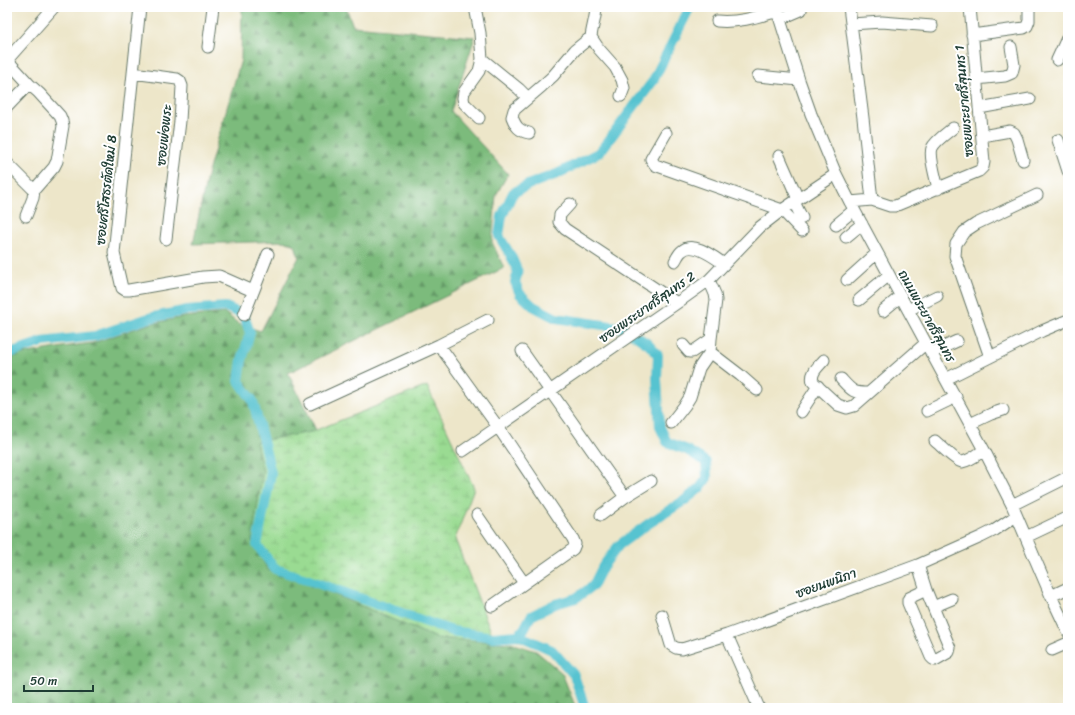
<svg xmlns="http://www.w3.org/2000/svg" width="1075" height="715" font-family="Sriracha,'Playpen Sans Thai',sans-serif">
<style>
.forest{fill:url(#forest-firs);stroke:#4d7c58}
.wetland{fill:url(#wetland-marsh);stroke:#5c8c63}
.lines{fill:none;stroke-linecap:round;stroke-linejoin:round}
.canal{stroke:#57c3d0;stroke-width:10}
.minor-casing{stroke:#677868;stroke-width:13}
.minor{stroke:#fff;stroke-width:11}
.labels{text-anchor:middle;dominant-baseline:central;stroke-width:4;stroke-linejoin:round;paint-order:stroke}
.street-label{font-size:13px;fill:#1f3d34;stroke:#fff}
</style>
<defs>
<pattern id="forest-firs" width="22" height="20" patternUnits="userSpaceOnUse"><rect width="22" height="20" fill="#7bbb7c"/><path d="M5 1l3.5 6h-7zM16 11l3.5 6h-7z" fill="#649966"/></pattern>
<pattern id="wetland-marsh" width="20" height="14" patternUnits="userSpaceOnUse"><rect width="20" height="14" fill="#9adb92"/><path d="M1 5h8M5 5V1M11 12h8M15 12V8" fill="none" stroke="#84bd7e"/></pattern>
</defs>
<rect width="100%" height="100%" fill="#fff"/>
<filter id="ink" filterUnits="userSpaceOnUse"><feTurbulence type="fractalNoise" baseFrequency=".025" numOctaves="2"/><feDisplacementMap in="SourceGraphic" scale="8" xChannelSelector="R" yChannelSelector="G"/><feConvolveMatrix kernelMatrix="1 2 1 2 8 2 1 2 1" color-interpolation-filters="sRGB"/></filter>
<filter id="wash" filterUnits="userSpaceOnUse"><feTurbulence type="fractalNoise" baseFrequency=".012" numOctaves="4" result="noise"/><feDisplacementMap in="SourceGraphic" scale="16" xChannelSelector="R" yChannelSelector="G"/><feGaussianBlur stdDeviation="0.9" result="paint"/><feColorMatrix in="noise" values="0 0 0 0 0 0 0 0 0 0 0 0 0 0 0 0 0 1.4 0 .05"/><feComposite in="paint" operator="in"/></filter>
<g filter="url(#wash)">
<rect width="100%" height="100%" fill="#ede6c9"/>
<path class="forest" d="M242 7H346L353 26 475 37 451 111 508 174 496 195 492 242 504 268 288 373 316 430 311 432 256 442 263 471 252 540 268 570 308 583 436 638 511 643 536 651 562 673 576 708H7V361L17 355 63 347 93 343 149 324 184 317 225 313 240 325 261 331 299 257 295 245 284 241 193 244 207 176 241 60Z"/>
<path class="wetland" d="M427 386 474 488 455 539 495 642 436 638 308 583 268 570 252 540 263 471 256 442 311 432Z"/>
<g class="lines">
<path class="canal" d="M7 354 42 342 95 336 149 318 188 310 226 307 244 315 250 333 242 360 239 381 253 401 271 473 257 545 275 569 303 578 452 631 493 637 518 635 524 629 531 616 555 604 576 598 593 586 603 566 619 545 648 524 685 500 700 488 707 478 706 462 687 450 667 442 660 427 657 379 658 355 648 344 624 328 556 318 533 306 520 294 515 282 518 272 511 256 499 236 502 216 513 193 530 184 557 174 600 152 653 81 690 7
M518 635 552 650 574 675 585 708"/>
</g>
</g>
<g filter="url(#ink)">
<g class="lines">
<defs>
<path id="minor" d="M140 7 114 253 122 288 125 290H129L203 277 219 276 253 291
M475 7 480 33 482 59 519 89 528 98
M776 7 799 80 811 114 836 174 850 202 908 310 984 450 1012 505 1051 596 1068 632
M849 7 863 118 872 200
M779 17 787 16 801 10
M717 21C738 23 757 17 778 11
M851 24 882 22 932 26
M972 35 1024 28 1027 26 1029 21V7
M591 37 599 49 615 67 622 80 624 88 621 96
M208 47 213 7
M7 60 54 7
M1057 60 1068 36
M133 73 177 79 180 81 182 86 180 121 166 239
M758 76 799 80
M976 79 1005 76 1012 73 1014 65 1011 47
M7 107 29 84
M979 108 1030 99
M479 118 464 103 463 98 464 92 479 71 482 59
M529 133C519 131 516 127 512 117L514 110 542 86 553 76 575 50 591 37C592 27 596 17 596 7
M666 133 651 159 655 165 782 210 802 231
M982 136 1010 131 1014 133 1017 139 1023 160
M1058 140 1068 171
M779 156 798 199
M7 163 34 190 54 167 57 161 63 126 62 121 60 116 39 93 29 84 7 60
M938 189C936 179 929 156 932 148 935 141 947 133 953 128
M794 202 802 218
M850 202 872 200 890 206H895L979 171 983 167 984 162 970 7
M570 204 560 215 559 222 565 229 677 303
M26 216 33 198 34 190
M836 225 854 210
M846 237 862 224
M675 261C677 258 679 253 682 251 693 240 715 258 724 264
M709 280 715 294 716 300 711 339 710 352 740 375 757 390
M847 280 877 253
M859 300 889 275
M908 310 937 296
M883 311 901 296
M244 315 268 254
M439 345 498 427 573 539 575 544 573 549 492 606
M683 345 689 352H692L711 339
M522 351 625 497
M931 353 957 341
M990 357 955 256 956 244 964 232 976 224 1037 195
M824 360C818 367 810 373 813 382L838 405 847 408 854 406 926 343
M841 379C852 391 853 393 868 393
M946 379 1042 331 1068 320
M310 404 439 345 488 320
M927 411 956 397
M801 412 818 386
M671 423 685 405 690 397 699 368 710 352
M970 424 991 414 1003 410
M935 441C940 445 957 462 962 462 970 461 978 454 984 450
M463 451 677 303 709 280 760 227 782 210 836 174
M1012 505 1068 477
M477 515 524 583
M601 515 625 497 651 481
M1026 537 1068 517
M918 565 926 590 950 648 949 652 935 660 933 659 931 657 908 603V600L909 598 926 590
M1051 596 1068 588
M933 607 952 599
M662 615 671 645 676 648 682 649 727 635 918 565 981 537 995 530 1016 516
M727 635 759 708
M1052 650 1068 643"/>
</defs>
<use href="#minor" class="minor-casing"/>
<use href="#minor" class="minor"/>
</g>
</g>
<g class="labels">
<g class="street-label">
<text transform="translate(964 101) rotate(-95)">ซอยพระยาศรีสุนทร 1</text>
<text transform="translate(164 135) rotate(-84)">ซอยพ่อพระ</text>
<text transform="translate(106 190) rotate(-84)">ซอยศรีโสธรตัดใหม่ 8</text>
<text transform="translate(647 307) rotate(-35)">ซอยพระยาศรีสุนทร 2</text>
<text transform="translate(927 316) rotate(61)">ถนนพระยาศรีสุนทร</text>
<text transform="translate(826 583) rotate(-20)">ซอยนพนิภา</text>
</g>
</g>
<rect width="1075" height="715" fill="none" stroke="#fff" stroke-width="24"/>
<path d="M24 685v6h69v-6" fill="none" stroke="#1f3d34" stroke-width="2"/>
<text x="30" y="685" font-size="12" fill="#1f3d34" stroke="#ffffff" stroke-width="3" paint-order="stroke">50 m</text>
</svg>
